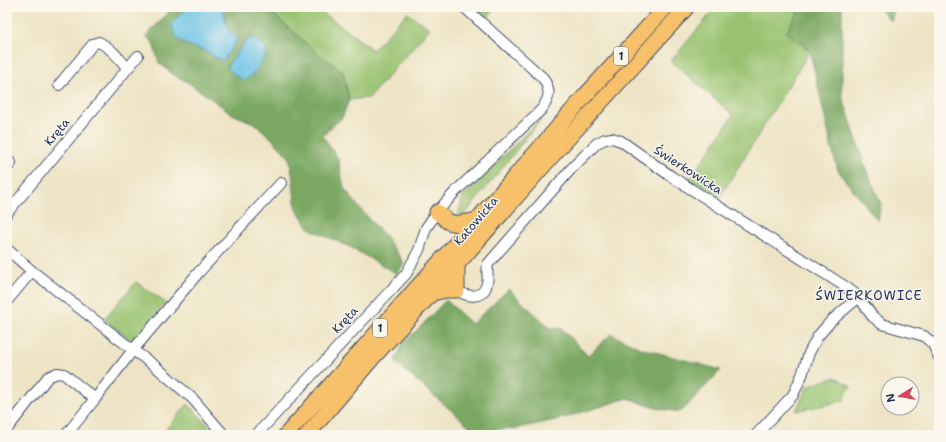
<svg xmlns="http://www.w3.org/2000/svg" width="946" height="442" font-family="'Shantell Sans',sans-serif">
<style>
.green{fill:#98c26f;stroke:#5a7866}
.forest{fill:#7aa862;stroke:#4a6c60;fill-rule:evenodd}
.water{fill:#68c1e6;stroke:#4278a2}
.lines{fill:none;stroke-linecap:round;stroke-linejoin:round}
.street-casing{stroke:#3b4a6d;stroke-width:12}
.primary-casing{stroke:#3b4a6d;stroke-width:17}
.street{stroke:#fff;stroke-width:10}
.primary{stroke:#f6c16b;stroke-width:15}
.labels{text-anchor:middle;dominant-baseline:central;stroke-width:3;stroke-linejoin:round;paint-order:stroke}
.shield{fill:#fbf7ec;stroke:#5e6b89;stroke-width:1}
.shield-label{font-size:11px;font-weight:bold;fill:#1b2f5e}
.street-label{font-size:12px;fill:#1b2f5e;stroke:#fbf7ec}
.neighbourhood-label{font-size:13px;letter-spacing:1px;fill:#1b2f5e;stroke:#fbf7ec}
</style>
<rect width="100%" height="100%" fill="#fbf7ec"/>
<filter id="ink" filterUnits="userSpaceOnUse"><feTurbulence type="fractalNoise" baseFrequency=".025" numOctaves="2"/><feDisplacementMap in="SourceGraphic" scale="8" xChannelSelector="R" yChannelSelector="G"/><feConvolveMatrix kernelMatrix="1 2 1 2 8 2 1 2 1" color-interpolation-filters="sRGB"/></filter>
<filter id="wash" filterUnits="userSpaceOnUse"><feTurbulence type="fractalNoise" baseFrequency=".012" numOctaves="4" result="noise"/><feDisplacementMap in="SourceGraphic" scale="16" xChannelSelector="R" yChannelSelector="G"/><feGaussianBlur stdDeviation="0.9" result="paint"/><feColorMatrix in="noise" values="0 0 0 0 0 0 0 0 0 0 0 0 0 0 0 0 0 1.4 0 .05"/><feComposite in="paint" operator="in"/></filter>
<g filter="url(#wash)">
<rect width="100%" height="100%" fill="#eee4c5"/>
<path class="green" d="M265 7H315L373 50 407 13 430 28 369 98 349 100 343 71 317 53Z
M477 7H495L486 20 476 9Z
M716 7H801L786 32 810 51 718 200 688 183 733 115 671 61Z
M542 118 462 218 458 215 463 196Z
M136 282 166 303 133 342 104 319Z
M835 377 851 386 843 401 796 411 807 387Z
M188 404 217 435H161Z"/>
<path class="forest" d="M174 7H188L172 23 183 42 209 53 218 59 223 60 232 48 238 38 234 34 229 31 222 7H265L317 53 343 71 349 100 342 118 332 126 323 136 338 159 344 188 362 211 386 237 404 263 397 274 350 247 310 229 296 209 292 173 289 157 269 136 254 123 234 115 189 83 174 75 159 63 153 43 146 36ZM250 38 263 59 252 75 233 58 245 42Z
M801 7H843L842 8V95L865 166 881 204 878 221 868 208 844 179 838 170 832 149 810 51 786 32Z
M877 7H895L891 21Z
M509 289 526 306 552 329 561 328 588 356 611 334 641 348 721 370 681 412 655 408 628 398 564 418 519 428 475 431 396 363 395 361 402 345 426 321 446 300 472 324Z"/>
<path class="water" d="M188 7H222L229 31 234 34 238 38 232 48 223 60C217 59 214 56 209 53 194 45 173 45 172 23Z
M250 38C260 39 262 42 267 50 262 63 255 73 244 81L234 74 227 67C234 57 241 46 250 38Z"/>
</g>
<g filter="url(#ink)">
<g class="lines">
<defs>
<path id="street" d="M59 85 93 44 99 42C111 48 119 57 127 68
M7 168 11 163
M7 213 138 56
M7 249 32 271 133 350 155 366 193 399 224 435
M457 290C468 298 484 299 487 283 489 276 486 271 488 264L571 169 597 143 605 139 612 138 621 141 672 177 846 287 859 297 872 316 882 324 924 336 933 344 939 357
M7 301 32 271
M7 429 48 377 57 373 64 374 95 399 133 350 199 272 281 183
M66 435 95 399
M256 435 406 274 419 250 426 228 437 212 455 192 542 109C550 97 551 91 543 78L464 7
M756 435 793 395 802 375 809 353 818 336 831 321 859 297"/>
<path id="primary" d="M437 212C441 214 444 218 447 221 456 226 468 222 477 220
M432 293 446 290H457V264
M286 435 477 220 584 97 666 7
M307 435 376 354 432 293 552 156 687 7"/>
</defs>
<use href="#street" class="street-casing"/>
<use href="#primary" class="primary-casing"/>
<use href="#street" class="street"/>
<use href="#primary" class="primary"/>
</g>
</g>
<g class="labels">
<g class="shield">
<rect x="614" y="47" width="14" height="18" rx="3"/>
<rect x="373" y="319" width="14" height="18" rx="3"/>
</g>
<g class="shield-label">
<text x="621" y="56">1</text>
<text x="380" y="328">1</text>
</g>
<g class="street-label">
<text transform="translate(57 132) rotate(-50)">Kręta</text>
<text transform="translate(688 170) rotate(33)">Świerkowicka</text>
<text transform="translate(476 221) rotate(-49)">Katowicka</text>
<text transform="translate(345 320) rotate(-47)">Kręta</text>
</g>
<g class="neighbourhood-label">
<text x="869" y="295">ŚWIERKOWICE</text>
</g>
</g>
<rect width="946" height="442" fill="none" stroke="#fbf7ec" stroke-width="24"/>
<g transform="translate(900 396) rotate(259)"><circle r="19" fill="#fbf7ec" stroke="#a1a7b3"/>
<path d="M0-3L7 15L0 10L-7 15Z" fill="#d1495b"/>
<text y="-6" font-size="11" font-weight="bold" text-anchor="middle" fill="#1b2f5e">N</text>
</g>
</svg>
